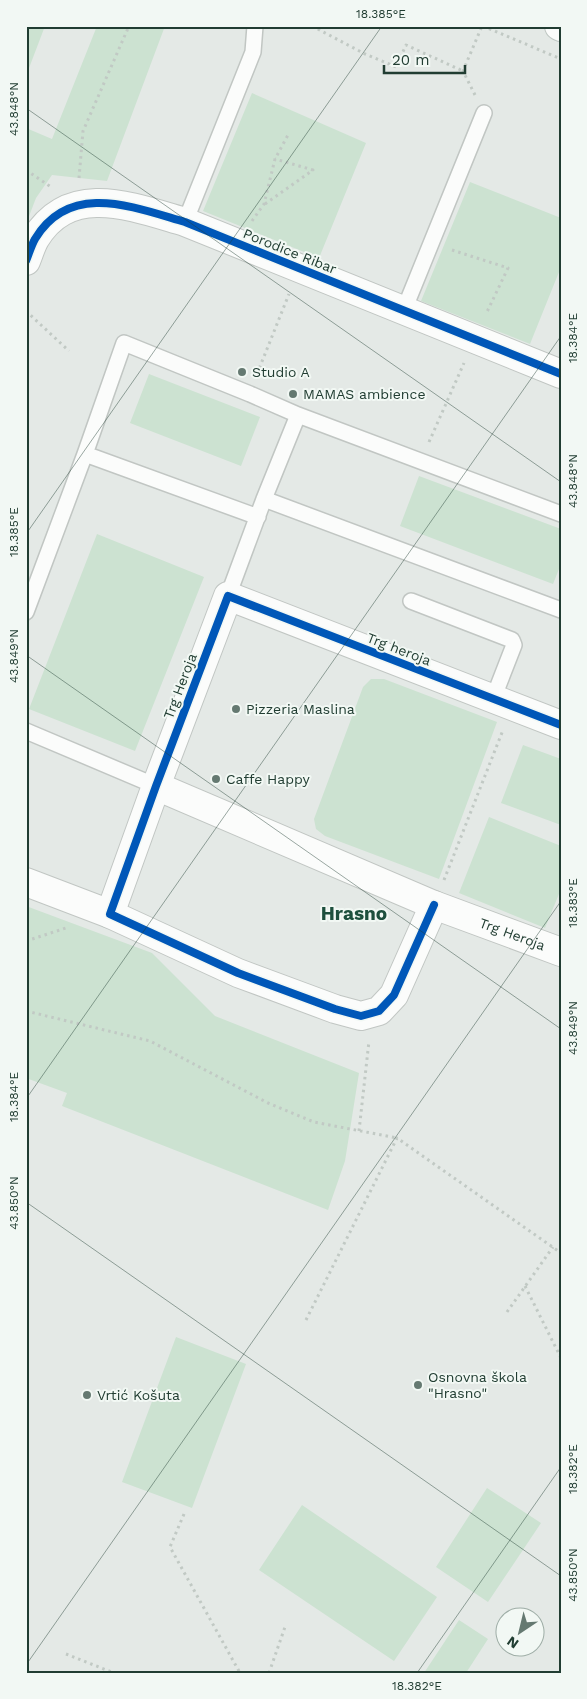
<svg xmlns="http://www.w3.org/2000/svg" width="587" height="1699" font-family="'Work Sans',sans-serif">
<style>
.green{fill:#cce2d1}
.lines{fill:none;stroke-linecap:round;stroke-linejoin:round}
.service-casing{stroke:#c1c6c3;stroke-width:18}
.minor-casing{stroke:#c1c6c3;stroke-width:30}
.secondary-casing{stroke:#bfc7c3;stroke-width:30}
.path{stroke:#c1c9c4;stroke-width:3;stroke-dasharray:2.5 4;stroke-linecap:butt}
.service{stroke:#fbfcfb;stroke-width:15}
.minor{stroke:#fbfcfb;stroke-width:28}
.secondary{stroke:#fbfcfb;stroke-width:28}
.cycleway-casing{stroke:#f2f8f4;stroke-width:11}
.cycleway{stroke:#0057b8;stroke-width:8}
.ticks{fill:none;stroke:#213d32;stroke-width:1;stroke-opacity:0.45}
.poi-dot{fill:#657971;stroke:#f2f8f4;stroke-width:2}
.labels{text-anchor:middle;dominant-baseline:central;stroke-width:4;stroke-linejoin:round;paint-order:stroke}
.street-label{font-size:14px;fill:#213d32;stroke:#f2f8f4}
.poi-label{font-size:14px;fill:#213d32;stroke:#f2f8f4;text-anchor:start}
.district-label{font-size:19px;font-weight:bold;fill:#1d4f3d;stroke:#f2f8f4}
.neatline{fill:none;stroke:#213d32;stroke-width:2}
.ticks-label{font-size:12px;text-anchor:middle;fill:#213d32}
</style>
<rect width="100%" height="100%" fill="#e4e9e6"/>
<path class="green" d="M26 26H45L26 76Z
M97 26H165L107 181 52 175 36 198 26 224V128L52 139Z
M252 93 366 143 319 258 203 211Z
M470 182 561 218V267L530 344 421 301Z
M149 374 260 417 241 466 130 423Z
M419 476 561 529V564L553 584 400 526Z
M97 534 204 577 135 751 29 709Z
M371 679H384L497 722 439 879 325 836 316 829 314 819 363 687Z
M523 745 561 759V825L501 803Z
M489 817 561 846V889L545 928 459 893Z
M26 906 152 953 215 1016 359 1073 345 1161 328 1210 62 1106 67 1093 26 1078Z
M176 1337 246 1364 192 1508 122 1482Z
M487 1488 541 1523 488 1602 436 1567Z
M302 1505 437 1597 394 1661 259 1570Z
M459 1620 488 1639 466 1673H424Z"/>
<g class="lines">
<defs>
<path id="service" d="M185 222 253 52 255 26
M404 310 484 113
M85 454 258 517
M264 499 561 610
M228 596 264 499 298 415
M411 601 512 640 514 645 493 699
M26 612 85 454 124 343 250 394 298 415 561 514
M26 731 156 786"/>
<g id="minor">
<path d="M26 261C29 254 31 246 35 239 70 181 133 207 185 222L561 374"/>
<path id="s1" d="M156 786 434 905 561 952"/>
<path d="M26 882 110 914"/>
<path d="M434 905 394 995 379 1011 361 1016 335 1009 238 973 110 914 156 786 228 596 561 725"/>
</g>
<path id="secondary" d="M559 26 561 27"/>
</defs>
<use href="#service" class="service-casing"/>
<use href="#minor" class="minor-casing"/>
<use href="#secondary" class="secondary-casing"/>
<path class="path" d="M312 26 365 54 396 67 406 45 463 71
M483 26 561 59
M475 95 463 71 482 26
M26 170 51 187
M79 178 83 131 129 26
M265 204 313 170 275 159
M252 221 264 204 275 159 288 135
M452 250 508 268 486 314
M26 311 69 351
M257 374 289 294
M429 442 464 363
M444 880 503 730
M26 941 66 928
M26 1011 150 1041 268 1103 314 1122 397 1138
M359 1131 369 1041
M525 1286 561 1358
M507 1312 553 1247
M306 1320 397 1138 561 1253
M184 1514 170 1547 240 1673
M66 1654 114 1673
M269 1673 286 1624"/>
<use href="#service" class="service"/>
<use href="#minor" class="minor"/>
<use href="#secondary" class="secondary"/>
<defs>
<path id="cycleway" d="M26 261C29 254 31 246 35 239 70 181 133 207 185 222L561 374
M434 905 394 995 379 1011 361 1016 335 1009 238 973 110 914 156 786 228 596 561 725"/>
</defs>
<use href="#cycleway" class="cycleway-casing"/>
<use href="#cycleway" class="cycleway"/>
</g>
<path class="ticks" d="M26 108 561 482M26 534 382 26M26 655 561 1029M26 1099 561 336M26 1202 561 1576M26 1665 561 901M417 1673 561 1467"/>
<g class="poi-dot">
<circle cx="242" cy="372" r="5"/>
<circle cx="293" cy="394" r="5"/>
<circle cx="236" cy="709" r="5"/>
<circle cx="216" cy="779" r="5"/>
<circle cx="418" cy="1385" r="5"/>
<circle cx="87" cy="1395" r="5"/>
</g>
<g class="labels">
<g class="street-label">
<text transform="translate(290 251) rotate(22)">Porodice Ribar</text>
<text transform="translate(399 649) rotate(21)">Trg heroja</text>
<text transform="translate(180 686) rotate(-69)">Trg Heroja</text>
<text stroke="none"><textPath href="#s1" startOffset="386">Trg Heroja</textPath></text>
</g>
<g class="poi-label">
<text x="252" y="372">Studio A</text>
<text x="303" y="394">MAMAS ambience</text>
<text x="246" y="709">Pizzeria Maslina</text>
<text x="226" y="779">Caffe Happy</text>
<text x="428" y="1377">Osnovna škola<tspan x="428" dy="16">"Hrasno"</tspan></text>
<text x="97" y="1395">Vrtić Košuta</text>
</g>
<g class="district-label">
<text x="354" y="913">Hrasno</text>
</g>
</g>
<rect width="587" height="1699" fill="none" stroke="#f2f8f4" stroke-width="55"/>
<g transform="translate(520 1632) rotate(215)"><circle r="24" fill="#f2f8f4" stroke="#9eada6"/>
<path d="M0-4L9 19L0 12L-9 19Z" fill="#657971"/>
<text y="-8" font-size="14" font-weight="bold" text-anchor="middle" fill="#213d32">N</text>
</g>
<path d="M384 65v8h81v-8" fill="none" stroke="#213d32" stroke-width="2.5"/>
<text x="392" y="65" font-size="15" fill="#213d32" stroke="#f2f8f4" stroke-width="4" paint-order="stroke">20 m</text>
<rect x="28" y="28" width="532" height="1644" class="neatline"/>
<g class="ticks-label">
<text x="381" y="18">18.385°E</text>
<text transform="translate(14 109) rotate(-90)" y="4">43.848°N</text>
<text transform="translate(573 338) rotate(-90)" y="4">18.384°E</text>
<text transform="translate(573 481) rotate(-90)" y="4">43.848°N</text>
<text transform="translate(14 532) rotate(-90)" y="4">18.385°E</text>
<text transform="translate(14 656) rotate(-90)" y="4">43.849°N</text>
<text transform="translate(573 903) rotate(-90)" y="4">18.383°E</text>
<text transform="translate(573 1028) rotate(-90)" y="4">43.849°N</text>
<text transform="translate(14 1097) rotate(-90)" y="4">18.384°E</text>
<text transform="translate(14 1203) rotate(-90)" y="4">43.850°N</text>
<text transform="translate(573 1469) rotate(-90)" y="4">18.382°E</text>
<text transform="translate(573 1575) rotate(-90)" y="4">43.850°N</text>
<text x="417" y="1690">18.382°E</text>
</g>
</svg>
